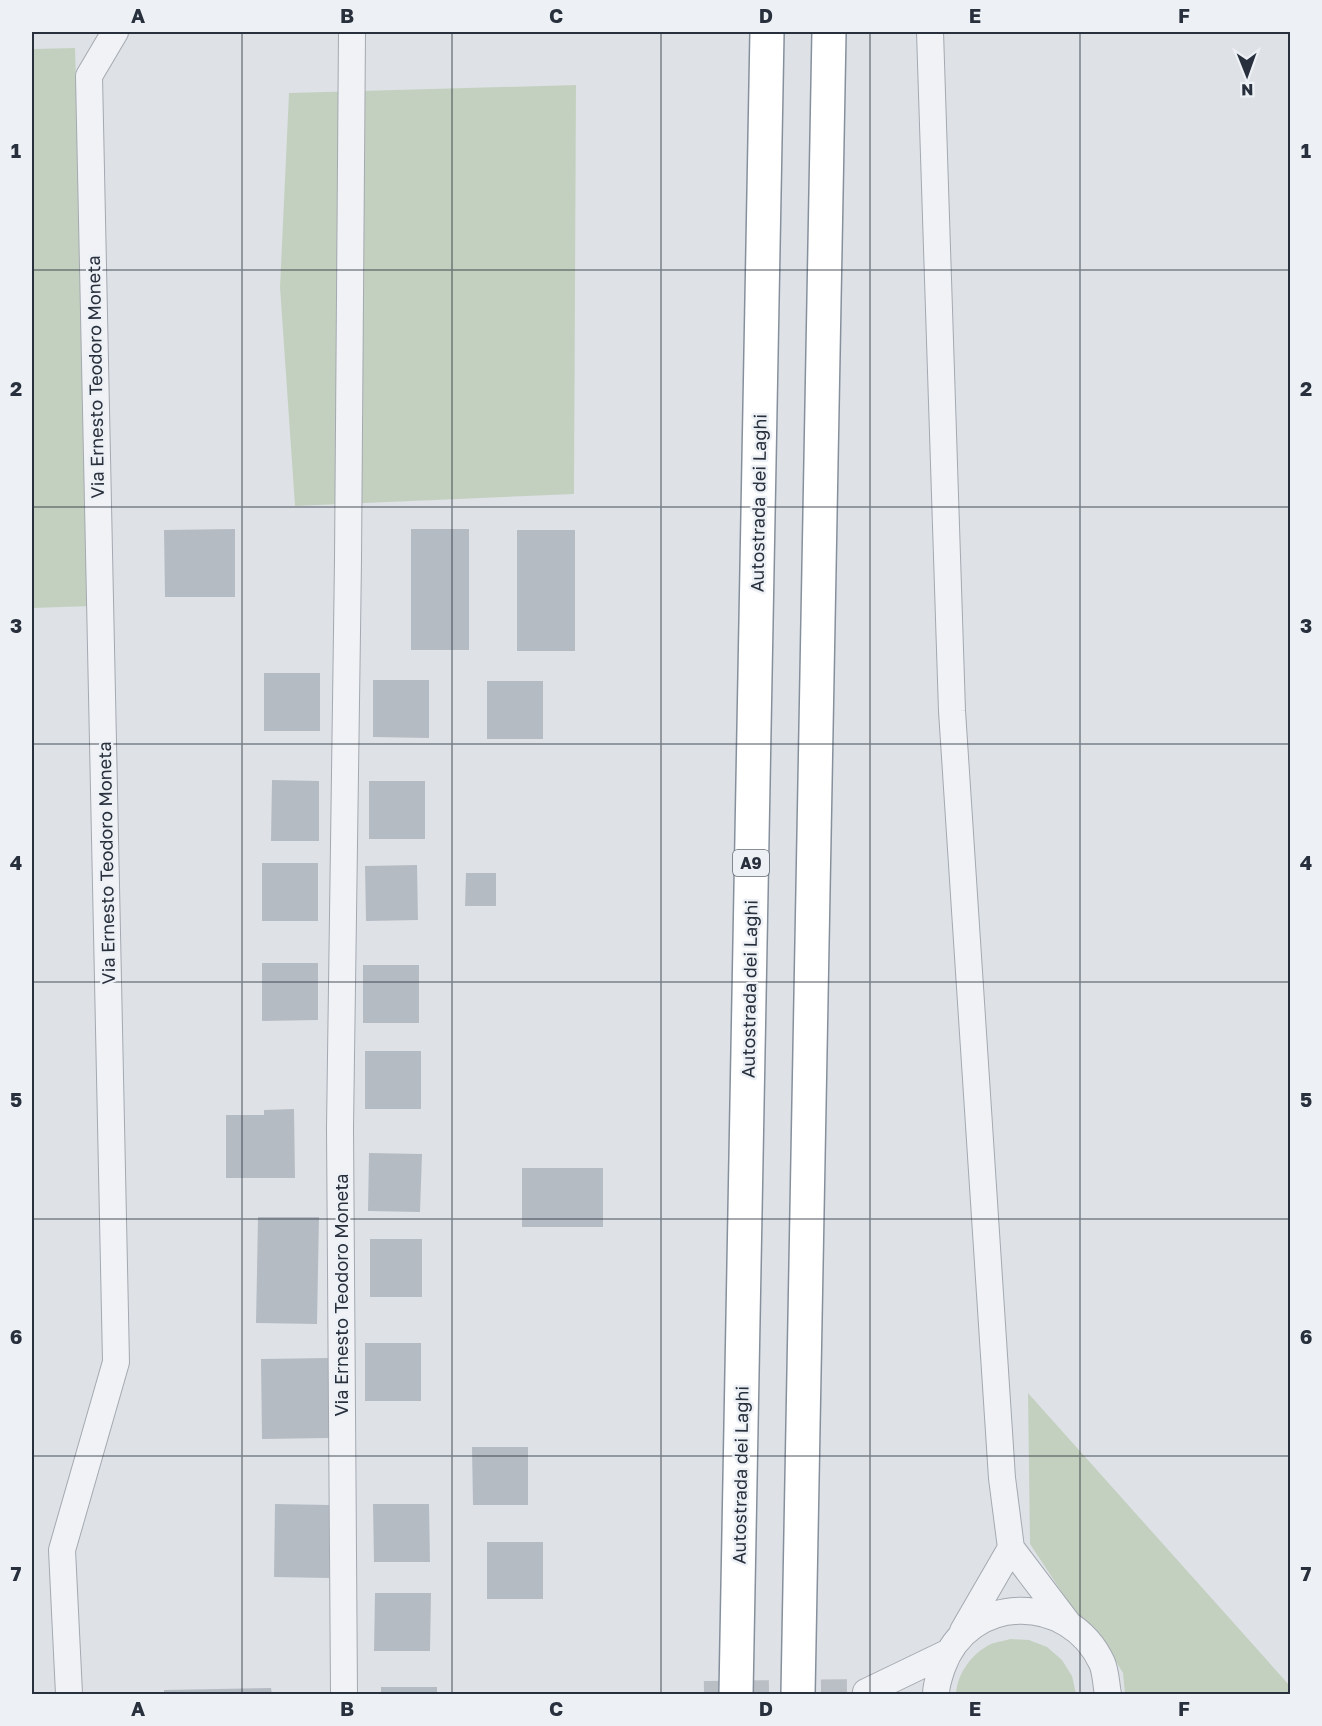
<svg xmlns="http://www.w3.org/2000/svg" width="1322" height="1726" font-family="'Golos Text',sans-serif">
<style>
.green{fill:#c4d0bf}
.building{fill:#b5bbc3}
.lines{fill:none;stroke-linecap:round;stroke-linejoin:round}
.street-tunnel{stroke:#babec5;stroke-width:26;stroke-dasharray:26 13;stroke-linecap:butt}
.street-casing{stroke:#a4a9b1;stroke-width:28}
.highway-casing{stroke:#86909d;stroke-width:36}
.street{stroke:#f0f2f5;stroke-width:26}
.highway{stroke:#fff;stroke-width:33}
.grid{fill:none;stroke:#28303d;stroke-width:1.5;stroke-opacity:0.55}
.labels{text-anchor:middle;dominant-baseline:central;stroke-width:5;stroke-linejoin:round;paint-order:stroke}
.shield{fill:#edf1f5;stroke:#636a74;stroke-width:1.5}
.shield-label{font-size:16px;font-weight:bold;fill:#28303d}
.street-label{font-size:18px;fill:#28303d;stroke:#edf1f5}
.neatline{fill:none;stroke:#28303d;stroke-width:2}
.grid-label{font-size:20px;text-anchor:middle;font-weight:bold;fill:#28303d}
</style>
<rect width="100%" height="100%" fill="#dee2e7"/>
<path class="green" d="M75 48 92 606 32 608V49Z
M576 85 574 494 295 506 280 287 289 93Z
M1028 1393 1290 1686V1694H1125L1123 1673 1105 1644 1077 1615 1030 1544Z
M1010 1639 1029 1640 1047 1647 1062 1660 1072 1676 1076 1694H956C957 1674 972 1653 991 1644 996 1642 1004 1641 1010 1639Z"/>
<path class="building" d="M235 529V597H165L164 530Z
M411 529H469V650H411Z
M517 530H575V651H517Z
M264 673H320V731H264Z
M373 680H429V738L373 737Z
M487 681H543V739H487Z
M272 780 319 781V841H271Z
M369 781H425V839H369Z
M262 863H318V921H262Z
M417 865 418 920 366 921 365 866Z
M466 873H496V906H465Z
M262 963H318V1020L262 1021Z
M363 965H419V1023H363Z
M365 1051H421V1109H365Z
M294 1109 295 1178H226V1115H264V1110Z
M369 1153 422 1154 420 1212 368 1211Z
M522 1168H603V1227H522Z
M258 1217H319L317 1324 256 1323Z
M370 1239H422V1297H370Z
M365 1343H421V1401H365Z
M328 1358 329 1438 262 1439 261 1359Z
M472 1447H528V1505H473Z
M275 1504 330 1505 329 1578 274 1577Z
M373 1504H429L430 1562H374Z
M487 1542H543V1599H487Z
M375 1593H431L430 1651H374Z
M381 1687H437V1694H381Z
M271 1688 272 1694H164V1690Z"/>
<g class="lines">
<path class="street-tunnel" d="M704 1694 866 1692"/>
<defs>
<path id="street" d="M930 32 952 711 1002 1478 1011 1548 1067 1622
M963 1631 1011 1548
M69 1694 62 1550 116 1362 89 76 115 32
M344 1694 340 1128 348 560 352 32
M873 1694 866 1692 947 1653
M936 1694C936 1685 939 1677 942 1668 968 1593 1069 1592 1102 1663 1106 1672 1106 1685 1108 1694"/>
<path id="highway" d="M736 1694 767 32
M798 1694 829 32"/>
</defs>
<use href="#street" class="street-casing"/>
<use href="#highway" class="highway-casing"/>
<use href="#street" class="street"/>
<use href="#highway" class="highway"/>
</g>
<path class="grid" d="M242 32V1694M452 32V1694M661 32V1694M870 32V1694M1080 32V1694M32 270H1290M32 507H1290M32 744H1290M32 982H1290M32 1219H1290M32 1456H1290"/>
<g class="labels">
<rect class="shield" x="733" y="850" width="36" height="26" rx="4.5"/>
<g class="shield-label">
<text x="751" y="863">A9</text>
</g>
<g class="street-label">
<text transform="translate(95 377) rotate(-91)">Via Ernesto Teodoro Moneta</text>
<text transform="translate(758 503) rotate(-89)">Autostrada dei Laghi</text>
<text transform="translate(106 863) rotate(-91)">Via Ernesto Teodoro Moneta</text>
<text transform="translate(749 989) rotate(-89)">Autostrada dei Laghi</text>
<text transform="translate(341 1295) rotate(-90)">Via Ernesto Teodoro Moneta</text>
<text transform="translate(740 1475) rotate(-89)">Autostrada dei Laghi</text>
</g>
</g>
<rect width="1322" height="1726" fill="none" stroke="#edf1f5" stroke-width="66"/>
<g transform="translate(1247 75) rotate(179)" stroke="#edf1f5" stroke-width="4.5" paint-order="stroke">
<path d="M0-4.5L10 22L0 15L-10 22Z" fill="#28303d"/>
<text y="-9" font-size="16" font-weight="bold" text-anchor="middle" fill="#28303d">N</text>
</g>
<rect x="33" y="33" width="1256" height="1660" class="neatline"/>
<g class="grid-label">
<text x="138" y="23">A</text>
<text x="347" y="23">B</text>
<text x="556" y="23">C</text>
<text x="766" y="23">D</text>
<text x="975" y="23">E</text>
<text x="1184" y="23">F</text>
<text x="16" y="158">1</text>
<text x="1306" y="158">1</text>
<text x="16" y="396">2</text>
<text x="1306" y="396">2</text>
<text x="16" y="633">3</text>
<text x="1306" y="633">3</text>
<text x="16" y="870">4</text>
<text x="1306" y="870">4</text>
<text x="16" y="1107">5</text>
<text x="1306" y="1107">5</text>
<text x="16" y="1344">6</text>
<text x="1306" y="1344">6</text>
<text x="16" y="1581">7</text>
<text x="1306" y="1581">7</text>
<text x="138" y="1716">A</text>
<text x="347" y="1716">B</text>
<text x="556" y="1716">C</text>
<text x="766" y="1716">D</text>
<text x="975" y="1716">E</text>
<text x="1184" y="1716">F</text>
</g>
</svg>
